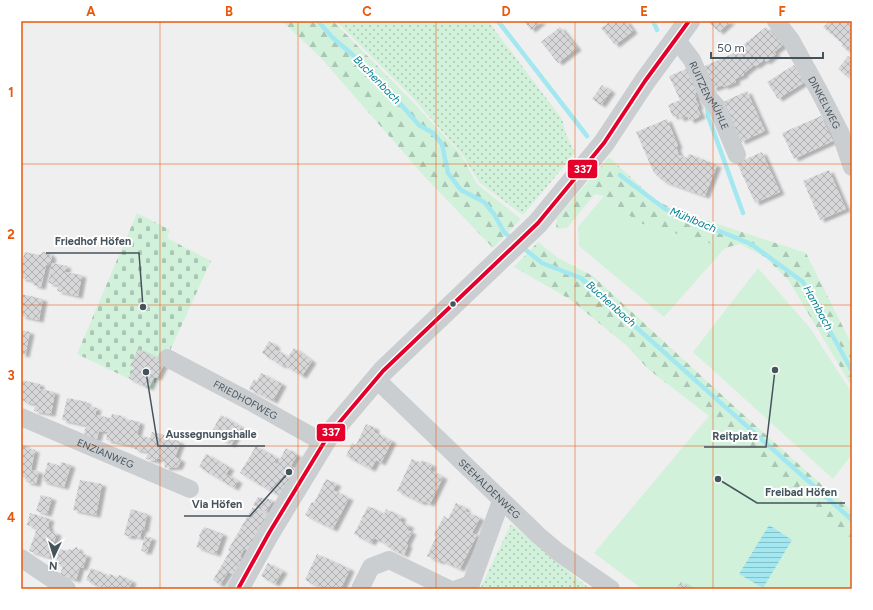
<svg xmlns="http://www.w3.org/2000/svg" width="873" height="610" font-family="Figtree,sans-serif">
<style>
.grass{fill:url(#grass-dots)}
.forest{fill:url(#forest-firs)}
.cemetery{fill:url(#cemetery-stones)}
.park{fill:#d1f1da}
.water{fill:url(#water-rules)}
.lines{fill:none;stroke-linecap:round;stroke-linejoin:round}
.stream{stroke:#a3e8f1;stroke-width:4.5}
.building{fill:url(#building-cross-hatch);filter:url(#shadow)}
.minor{stroke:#caced0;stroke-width:18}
.tertiary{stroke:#caced0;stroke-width:22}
.bus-1-casing{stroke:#fff;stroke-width:7}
.bus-1{stroke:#e4002b;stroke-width:4}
.grid{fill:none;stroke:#e8590c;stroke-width:1;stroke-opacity:0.55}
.bus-dot{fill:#45535d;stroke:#fff;stroke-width:1.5}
.labels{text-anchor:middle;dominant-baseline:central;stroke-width:4;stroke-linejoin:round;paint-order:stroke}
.street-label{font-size:10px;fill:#45535d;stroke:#fff}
.water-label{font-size:11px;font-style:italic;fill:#058192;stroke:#fff}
.leader{fill:none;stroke:#45535d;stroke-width:1.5}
.callout-dot{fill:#45535d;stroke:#fff;stroke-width:1.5}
.callout-label{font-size:11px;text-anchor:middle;font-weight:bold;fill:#45535d;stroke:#fff;stroke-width:4;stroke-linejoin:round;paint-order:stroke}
.line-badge{stroke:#fff;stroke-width:1.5}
.badge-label{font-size:11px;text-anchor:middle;font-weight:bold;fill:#fff}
.neatline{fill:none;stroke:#e8590c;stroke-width:1.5}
.grid-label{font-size:13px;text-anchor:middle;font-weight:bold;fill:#e8590c}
</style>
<defs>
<pattern id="grass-dots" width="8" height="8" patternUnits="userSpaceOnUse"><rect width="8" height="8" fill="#d1f1da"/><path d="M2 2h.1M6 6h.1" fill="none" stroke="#abc6b4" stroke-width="1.8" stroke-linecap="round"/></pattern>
<pattern id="forest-firs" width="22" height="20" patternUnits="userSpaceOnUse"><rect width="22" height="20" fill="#d1f1da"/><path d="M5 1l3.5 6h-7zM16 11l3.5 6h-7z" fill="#abc6b4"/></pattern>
<pattern id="cemetery-stones" width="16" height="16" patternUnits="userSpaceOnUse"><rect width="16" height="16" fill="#d1f1da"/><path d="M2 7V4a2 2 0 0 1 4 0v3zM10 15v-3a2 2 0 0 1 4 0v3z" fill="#abc6b4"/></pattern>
<pattern id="water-rules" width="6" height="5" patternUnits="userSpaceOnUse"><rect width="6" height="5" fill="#a3e8f1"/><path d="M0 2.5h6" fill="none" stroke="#87bfc6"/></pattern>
<pattern id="building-cross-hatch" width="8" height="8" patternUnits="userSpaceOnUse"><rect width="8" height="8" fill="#d7d7d9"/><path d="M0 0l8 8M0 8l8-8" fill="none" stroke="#b0b1b3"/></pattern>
<filter id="shadow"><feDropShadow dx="4.5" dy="2.5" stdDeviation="1" flood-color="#0004"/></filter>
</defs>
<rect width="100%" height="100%" fill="#f0efef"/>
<path class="grass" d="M336 21H488L562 119 566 134 575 153 523 215 479 182 462 154 413 98Z
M511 524 590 589H480Z"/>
<path class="forest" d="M282 21H333L410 99 460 153 477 184 521 219 493 248 424 176 320 57Z
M609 157 653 198 672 209 806 253 852 345V387L789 281 765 257 740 244 725 248 639 223 604 196 595 194 567 228 556 229 557 218Z
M538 242 558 258 593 276 736 408 822 485 852 510V541L709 416 648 369 627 346 571 300 514 267Z"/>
<path class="cemetery" d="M137 213 170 230 167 238 211 261 152 390 77 354Z"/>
<path class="park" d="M604 196 639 223 725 248 664 317 579 246 578 227Z
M758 268 810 328 852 393V454L833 479 693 352Z
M709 416 852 541V589H642L594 553Z"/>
<path class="water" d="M769 525 792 540 763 588 739 574Z"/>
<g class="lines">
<path class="stream" d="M318 21 332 37 354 56 383 84 419 125 433 133 442 144 448 173 461 190 484 202 494 214 504 232 512 239
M498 21 587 136
M653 21 657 30
M707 105 708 116 743 213
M620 175 665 209 751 244 803 282 852 371
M521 246 542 263 581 278 852 520"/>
</g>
<path class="building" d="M524 21H542L531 30Z
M611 21H626L633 31 615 45 601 28Z
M708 21H731L719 32Z
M829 21H850L852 23V52L850 53 842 46 843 44 823 27Z
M560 27 577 48 558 63 541 42Z
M766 27 783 45 774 52 776 54 766 62 764 60 756 66 754 65 743 74 744 75 735 79 736 82 724 87 723 85 713 89 703 67 734 53 735 55 741 50 739 48Z
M848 56 852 59V75L849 78 838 69Z
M794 65 805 82 778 99 767 82Z
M691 67 702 90 695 93 697 97 695 98 699 106 697 107 701 116 690 121 687 116 680 119 678 115 673 117 668 105 680 100 669 76Z
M602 85 611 91 601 105 592 99Z
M747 91 765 131 741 142 723 102Z
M821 116 833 141 794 159 782 133Z
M667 119 678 146 676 147 679 155 687 158 689 154 717 165 705 196 663 181 654 173 636 132Z
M762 152 780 192 755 203 737 163Z
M829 170 846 209 820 220 803 181Z
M25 252 39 255 43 252 49 253 52 257 50 263 46 266 41 287 33 285 34 281 21 278V264Z
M52 263 67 266 65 272 82 275 78 296 57 291 58 285 48 283Z
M21 294 43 299 39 320 21 316Z
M21 330 30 332 25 355 21 354Z
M269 341 276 346 274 349 288 357 294 348 312 361 302 376 283 364 282 366 262 353Z
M138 349 165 362 157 378 154 377 149 388 128 378 134 368 130 366Z
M261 373 282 384 273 401 249 389 254 379 257 381Z
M21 380 40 384V389L55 392 51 414 34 411 35 404 25 402V401L21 400Z
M67 398 87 402 86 405 97 408 95 415 111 418 112 414 122 416 121 418 140 422 137 435 150 438 152 432 172 437V440L179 441 180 444 175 457 181 460 178 467 165 468 164 460 157 458 156 461 146 459 148 452 134 449 135 446 106 440 108 432 99 431 97 439 83 437 86 425 62 420Z
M221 415 241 427 231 445 211 433Z
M366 424 375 428 374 432 392 441 381 463 376 460 371 469 346 456 352 443 356 445Z
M21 444 26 446V448L35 450 31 470 39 471 36 484 26 482 27 478 21 477Z
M256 446 277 458 275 463 277 464 286 448 297 455 291 466 297 469 281 497 240 473Z
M206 454 230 468 226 474 238 481 234 488 199 467Z
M412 459 421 463 422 460 432 465 430 470 443 477 430 504 423 501 422 503 397 491Z
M48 462 60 466 61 462 71 465 64 487 42 481Z
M326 479 337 484 333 490 349 498 333 529 305 515 312 502 314 503Z
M80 480 102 484 96 515 73 510Z
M41 495 52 498 47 514 36 511Z
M258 497 273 500 266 512 253 505Z
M456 503 466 508 465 511 480 518 472 533 477 535 460 569 440 560V562L427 556 436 537 434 535 444 516 448 519Z
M368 506 384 514 386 509 402 517 400 521 410 526 407 530 412 532 406 544 408 545 404 555 386 546 387 544 374 538 371 543 354 534Z
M253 507 269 516 248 551 244 549 240 557 244 559 234 575 228 572 220 585 213 580 230 551 228 550Z
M131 509 147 514 144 530 142 529 140 538 132 535 131 537 124 535Z
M30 513 50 519 48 525 50 531 57 533 49 557 29 551 37 528 27 525Z
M204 527 223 534 216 554 196 547 200 537 199 535Z
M145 536 152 538 147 552 141 551Z
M77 547 80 553 87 555 83 568 80 567 76 580 60 575 63 565 56 563 59 549 67 551 68 549 71 550Z
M317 554 350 569 341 589H324L305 580Z
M268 563 283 571 275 584 261 576Z
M91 568 109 576 110 574 118 578 119 575 132 581 129 589H104L86 580Z
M681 582 692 589H676Z"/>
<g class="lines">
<g class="minor">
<path id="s1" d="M776 21 791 40 819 91 840 132 852 167"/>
<path id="s2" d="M676 39 692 60 709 98 717 107 737 155"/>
<path id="s3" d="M167 358 251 402 324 443"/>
<path id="s4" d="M376 379 538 535 558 552 611 589"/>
<path id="s5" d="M21 417 190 489"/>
<path d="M21 558 67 589"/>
<path d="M360 589 371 567 389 560 449 589"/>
<path d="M457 589 471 584 501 501"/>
</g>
<path class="tertiary" d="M238 589 269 533 328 436 383 371 538 223 604 143 645 81 689 21"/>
<defs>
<path id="bus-1" d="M238 589 269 533 328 436 383 371 538 223 604 143 645 81 689 21"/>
</defs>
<use href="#bus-1" class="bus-1-casing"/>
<use href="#bus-1" class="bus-1"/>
</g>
<path class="grid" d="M160 21V589M298 21V589M436 21V589M575 21V589M713 21V589M21 164H852M21 305H852M21 446H852"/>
<circle class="bus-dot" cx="453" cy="304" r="3.5"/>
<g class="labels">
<g class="street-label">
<text stroke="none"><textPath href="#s2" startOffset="66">RUITZENMÜHLE</textPath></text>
<text stroke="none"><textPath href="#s1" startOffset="95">DINKELWEG</textPath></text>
<text stroke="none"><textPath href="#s3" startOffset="89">FRIEDHOFWEG</textPath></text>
<text stroke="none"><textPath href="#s5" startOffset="92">ENZIANWEG</textPath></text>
<text stroke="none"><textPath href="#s4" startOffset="158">SEEHALDENWEG</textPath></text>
</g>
<g class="water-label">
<text transform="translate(377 80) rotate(46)">Buchenbach</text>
<text transform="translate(693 220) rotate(22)">Mühlbach</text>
<text transform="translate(611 304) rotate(42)">Buchenbach</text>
<text transform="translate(818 308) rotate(61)">Hambach</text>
</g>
</g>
<path class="leader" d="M143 307L139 253H46M146 372L158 446H265M775 370L766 447H704M718 479L757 503H845M289 472L250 516H184"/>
<g class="callout-dot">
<circle cx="143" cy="307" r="4"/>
<circle cx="146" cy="372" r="4"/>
<circle cx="775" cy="370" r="4"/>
<circle cx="718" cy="479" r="4"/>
<circle cx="289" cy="472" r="4"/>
</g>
<g class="callout-label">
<text x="93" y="245">Friedhof Höfen</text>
<text x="211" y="438">Aussegnungshalle</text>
<text x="735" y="440">Reitplatz</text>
<text x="801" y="496">Freibad Höfen</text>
<text x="217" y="508">Via Höfen</text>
</g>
<g class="line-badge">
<rect x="567" y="159" width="31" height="20" rx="4" fill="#e4002b"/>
<rect x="316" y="423" width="30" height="19" rx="4" fill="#e4002b"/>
</g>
<g class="badge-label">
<text x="583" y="173">337</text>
<text x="331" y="436">337</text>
</g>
<rect width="873" height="610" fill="none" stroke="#ffffff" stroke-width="44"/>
<g transform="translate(54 556) rotate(184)" stroke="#ffffff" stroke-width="3" paint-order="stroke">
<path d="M0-3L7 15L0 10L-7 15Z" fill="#45535d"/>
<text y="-6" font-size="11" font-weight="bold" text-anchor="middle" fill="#45535d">N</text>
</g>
<path d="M711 52v6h112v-6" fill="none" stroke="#45535d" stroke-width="2"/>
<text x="717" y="52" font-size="12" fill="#45535d" stroke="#ffffff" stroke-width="3" paint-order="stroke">50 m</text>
<rect x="22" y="22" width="829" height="566" class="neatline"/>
<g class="grid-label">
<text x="91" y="16">A</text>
<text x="229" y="16">B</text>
<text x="367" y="16">C</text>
<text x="506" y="16">D</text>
<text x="644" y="16">E</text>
<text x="782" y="16">F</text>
<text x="11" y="97">1</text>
<text x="11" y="239">2</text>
<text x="11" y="380">3</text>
<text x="11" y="522">4</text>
</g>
</svg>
